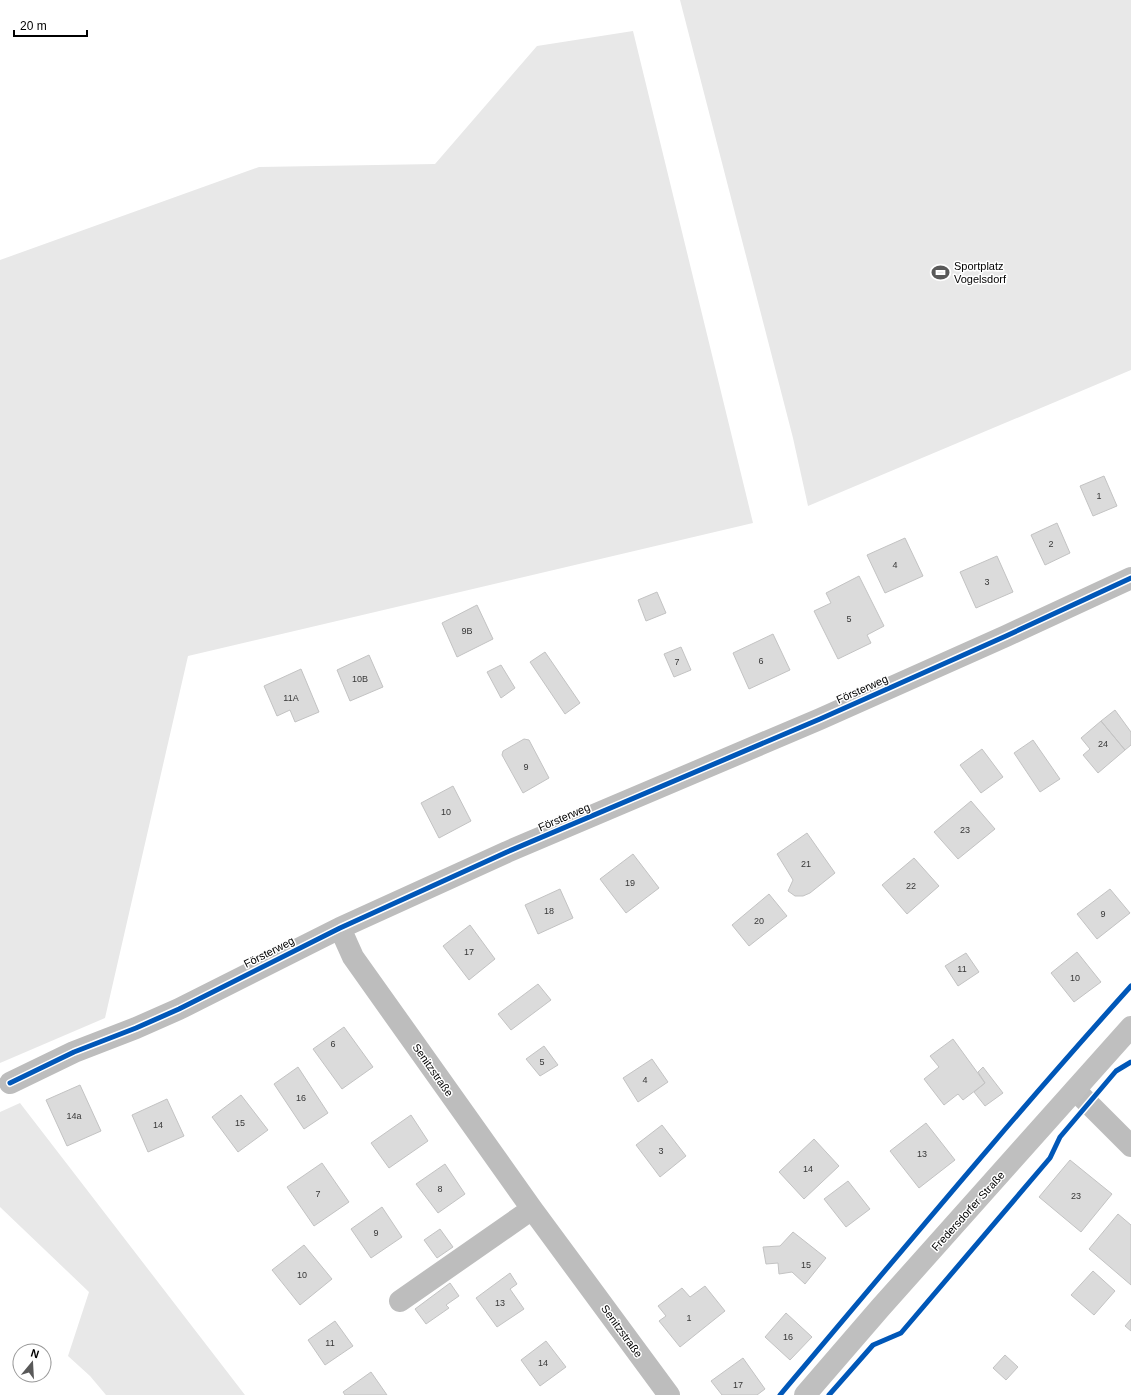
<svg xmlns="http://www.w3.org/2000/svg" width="1131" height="1395" font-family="Arial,sans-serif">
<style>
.green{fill:#e8e8e8}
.building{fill:#dbdbdb;stroke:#c3c3c3}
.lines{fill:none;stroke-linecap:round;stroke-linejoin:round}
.street{stroke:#bdbdbd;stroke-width:22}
.secondary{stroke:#bfbfbf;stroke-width:22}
.cycleway-casing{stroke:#fff;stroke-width:8}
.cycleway{stroke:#0057b8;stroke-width:5}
.labels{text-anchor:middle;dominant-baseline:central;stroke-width:3;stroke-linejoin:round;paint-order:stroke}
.number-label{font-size:9px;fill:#373737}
.poi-label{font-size:11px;fill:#000;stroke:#fff;text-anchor:start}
.street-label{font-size:11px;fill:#000;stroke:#fff}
</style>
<rect width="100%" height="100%" fill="#fff"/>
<path class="green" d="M680 0H1131V370L808 506 793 438Z
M633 31 753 523 188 656 105 1018 0 1063V260L259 167 435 164 537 46Z
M20 1103 245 1395H106L90 1376 68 1356 89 1292 0 1207V1112Z"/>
<path class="building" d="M1104 476 1117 506 1093 516 1080 486Z
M1057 523 1070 553 1045 565 1031 535Z
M905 538 923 576 885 593 867 555Z
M997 556 1013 592 976 608 960 572Z
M859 576 884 626 867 635 871 643 838 659 814 611 831 603 826 593Z
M657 592 666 613 646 621 638 600Z
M477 605 493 639 457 657 442 623Z
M773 634 790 670 749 689 733 653Z
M681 647 691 670 674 677 664 654Z
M545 652 580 703 565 714 530 662Z
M369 655 383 687 350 701 337 670Z
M501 665 515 688 501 698 487 672Z
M301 669 319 712 295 722 290 710 277 716 264 686Z
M1115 710 1131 732V745L1125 750 1101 721Z
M1101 721 1125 750 1098 773 1083 755 1090 749 1081 738Z
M524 739 529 740 549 778 523 793 502 755 503 751Z
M1033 740 1060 779 1040 792 1014 753Z
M982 749 1003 777 981 793 960 765Z
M453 786 471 821 439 838 421 803Z
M971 801 995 829 958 859 934 832Z
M807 833 835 873 810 893 803 896H795L788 891 793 880 777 854Z
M633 854 659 888 626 913 600 879Z
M914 858 939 886 907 914 882 885Z
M560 889 573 918 538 934 525 905Z
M1110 889 1130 913 1097 939 1077 914Z
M769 894 787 916 749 946 732 925Z
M470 925 495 959 469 980 443 946Z
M1077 952 1101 982 1074 1002 1051 973Z
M966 953 979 972 958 986 945 966Z
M538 984 551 1000 511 1030 498 1014Z
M344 1027 373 1067 342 1089 313 1049Z
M953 1039 985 1083 963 1100 958 1094 944 1105 924 1079 939 1067 930 1056Z
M544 1046 558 1065 540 1076 526 1059Z
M652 1059 668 1082 638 1102 623 1078Z
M298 1067 328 1113 304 1129 274 1084Z
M983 1067 1003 1093 985 1106 974 1092 985 1083 978 1072Z
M80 1085 101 1131 67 1146 46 1100Z
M241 1095 268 1130 238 1152 212 1117Z
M167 1099 184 1136 148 1152 132 1115Z
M411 1115 428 1141 389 1168 371 1143Z
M926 1123 955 1160 919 1188 890 1151Z
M662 1125 686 1156 660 1177 636 1145Z
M814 1139 839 1166 804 1199 779 1172Z
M1070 1160 1112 1194 1081 1232 1039 1197Z
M322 1163 349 1202 314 1226 287 1187Z
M445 1164 465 1194 438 1213 416 1184Z
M848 1181 870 1209 846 1227 824 1199Z
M382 1207 402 1237 371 1258 351 1229Z
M1118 1214 1131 1225V1285L1089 1249Z
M440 1229 453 1247 437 1258 424 1240Z
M793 1232 826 1258 805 1284 792 1272 779 1274 778 1263 766 1264 763 1247 780 1246Z
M304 1245 332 1279 300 1305 272 1270Z
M1093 1271 1115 1291 1094 1315 1071 1295Z
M510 1273 517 1284 510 1289 524 1309 497 1327 476 1298Z
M450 1283 459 1296 446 1305 449 1308 426 1324 415 1309Z
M705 1286 725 1311 680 1347 659 1321 666 1316 658 1306 682 1288 690 1297Z
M786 1313 812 1337 790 1360 765 1337Z
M1131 1319V1331L1125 1326Z
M335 1321 353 1346 325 1365 308 1340Z
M546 1341 566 1367 540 1386 521 1360Z
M1005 1355 1018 1367 1006 1380 993 1368Z
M743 1358 765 1389 757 1395H722L711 1381Z
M371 1372 387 1395H345L343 1392Z"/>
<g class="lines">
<path class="street" d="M340 928 353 957 532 1209 669 1395
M10 1083 74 1052 136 1028 179 1009 340 928 507 852 820 719 1006 636 1131 578
M1075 1090 1131 1146
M400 1301 532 1209"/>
<path class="secondary" d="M805 1395 881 1307 1131 1027"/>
<defs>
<path id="cycleway" d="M10 1083 74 1052 136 1028 179 1009 340 928 507 852 820 719 1006 636 1131 578
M780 1395C896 1258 1011 1119 1131 986
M829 1395 873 1345 901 1333 1050 1158 1060 1137 1116 1071 1131 1062"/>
</defs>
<use href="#cycleway" class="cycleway-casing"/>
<use href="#cycleway" class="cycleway"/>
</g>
<defs>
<symbol id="stadium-bare" viewBox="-9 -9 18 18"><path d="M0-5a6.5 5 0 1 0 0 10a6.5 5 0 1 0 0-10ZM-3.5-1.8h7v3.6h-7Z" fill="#595959" stroke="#fff" stroke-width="2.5" paint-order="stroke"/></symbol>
</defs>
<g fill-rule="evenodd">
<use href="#stadium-bare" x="928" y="260" width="25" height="25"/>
</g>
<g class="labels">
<g class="number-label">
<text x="1099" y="496">1</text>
<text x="1051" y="544">2</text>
<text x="895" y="565">4</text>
<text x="987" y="582">3</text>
<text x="849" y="619">5</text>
<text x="467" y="631">9B</text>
<text x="761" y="661">6</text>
<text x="677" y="662">7</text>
<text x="360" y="679">10B</text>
<text x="291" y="698">11A</text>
<text x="1103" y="744">24</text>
<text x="526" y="767">9</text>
<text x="446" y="812">10</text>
<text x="965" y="830">23</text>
<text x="806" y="864">21</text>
<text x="630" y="883">19</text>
<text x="911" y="886">22</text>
<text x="549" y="911">18</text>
<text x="1103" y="914">9</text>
<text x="759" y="921">20</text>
<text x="469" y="952">17</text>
<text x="962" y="969">11</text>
<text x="1075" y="978">10</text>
<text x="333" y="1044">6</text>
<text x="542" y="1062">5</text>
<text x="645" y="1080">4</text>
<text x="301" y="1098">16</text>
<text x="74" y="1116">14a</text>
<text x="240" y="1123">15</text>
<text x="158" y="1125">14</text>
<text x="661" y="1151">3</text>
<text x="922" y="1154">13</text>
<text x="808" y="1169">14</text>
<text x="440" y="1189">8</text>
<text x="318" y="1194">7</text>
<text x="1076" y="1196">23</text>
<text x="376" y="1233">9</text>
<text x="806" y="1265">15</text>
<text x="302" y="1275">10</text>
<text x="500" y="1303">13</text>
<text x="689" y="1318">1</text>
<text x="788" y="1337">16</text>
<text x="330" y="1343">11</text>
<text x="543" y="1363">14</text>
<text x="738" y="1385">17</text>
</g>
<g class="poi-label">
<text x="954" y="266">Sportplatz<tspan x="954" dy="13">Vogelsdorf</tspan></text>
</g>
<g class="street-label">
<text transform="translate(862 689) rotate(-24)">Försterweg</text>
<text transform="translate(564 817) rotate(-23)">Försterweg</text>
<text transform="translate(269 952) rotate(-27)">Försterweg</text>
<text transform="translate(433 1070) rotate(55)">Senitzstraße</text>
<text transform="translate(968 1211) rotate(-48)">Fredersdorfer Straße</text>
<text transform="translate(622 1331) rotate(54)">Senitzstraße</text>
</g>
</g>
<g transform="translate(32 1363) rotate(18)"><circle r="19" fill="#ffffff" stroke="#999999"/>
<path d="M0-3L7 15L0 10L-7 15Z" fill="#595959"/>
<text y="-6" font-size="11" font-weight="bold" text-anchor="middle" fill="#000000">N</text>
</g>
<path d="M14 30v6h73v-6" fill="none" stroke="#000000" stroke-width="2"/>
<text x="20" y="30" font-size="12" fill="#000000" stroke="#ffffff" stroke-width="3" paint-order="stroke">20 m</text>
</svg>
